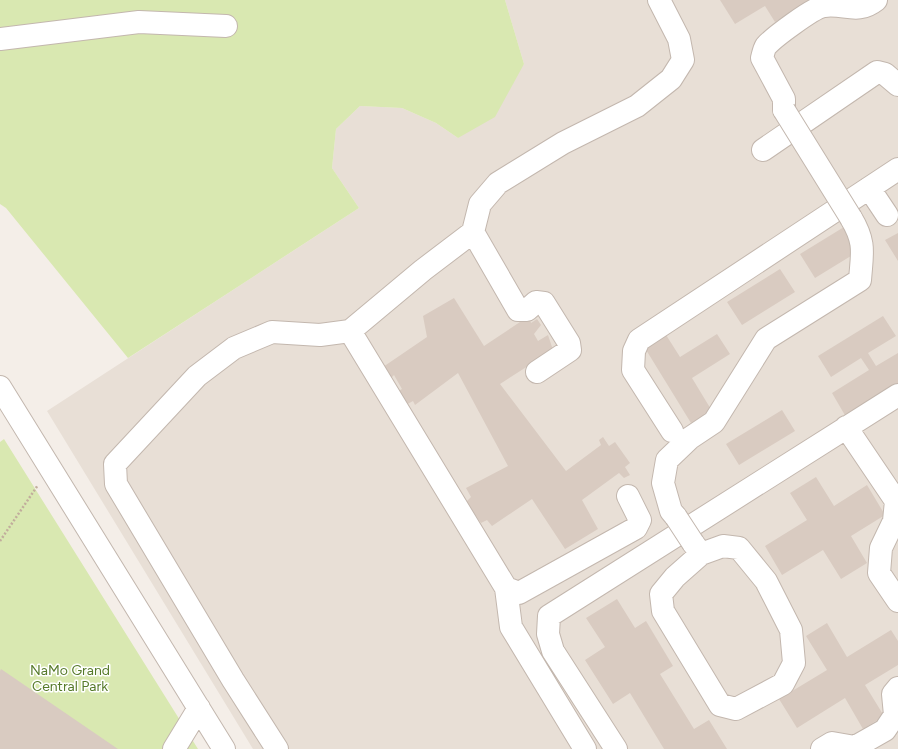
<svg xmlns="http://www.w3.org/2000/svg" width="898" height="749" font-family="Figtree,sans-serif">
<style>
.residential{fill:#e8dfd6}
.green{fill:#d9e8b1}
.building{fill:#d9cbc1}
.lines{fill:none;stroke-linecap:round;stroke-linejoin:round}
.minor-casing{stroke:#c3b7ae;stroke-width:24}
.path{stroke:#c1ad9c;stroke-width:2.5;stroke-dasharray:2 2;stroke-linecap:butt}
.minor{stroke:#fff;stroke-width:22}
.minor-bridge-casing{stroke:#c3b7ae;stroke-width:24;stroke-linecap:butt}
.minor-bridge{stroke:#fff;stroke-width:22}
.labels{text-anchor:middle;dominant-baseline:central;stroke-width:3;stroke-linejoin:round;paint-order:stroke}
.park-label{font-size:14px;fill:#567a2a;stroke:#fff}
</style>
<rect width="100%" height="100%" fill="#f4eee8"/>
<path class="residential" d="M505 0H898V749H253L47 411 359 208 332 168 336 129 360 106 402 108 436 123 458 138 524 64Z"/>
<path class="green" d="M0 0H505L524 64 495 117 458 138 436 123 402 108 360 106 336 129 332 168 359 208 128 358 6 208 0 204Z
M4 439 198 749H0V442Z"/>
<path class="building" d="M720 0H810L775 22 765 6 735 24Z
M844 227 859 251 815 278 800 254Z
M898 233V261L885 240Z
M780 269 795 292 742 325 727 302Z
M454 298 484 346 529 316 531 323 537 319 541 325 534 334 538 341 548 335 553 350 500 384 566 471 601 445 599 440 603 437 609 446 615 442 630 463 625 467 630 475 624 478 619 473 582 500 598 529 565 549 532 499 492 526 487 520 481 523 466 502 471 497 466 488 508 466 458 373 415 405 413 401 404 406 396 392 402 389 394 375 389 380 383 367 427 337 423 316Z
M883 316 896 336 868 353 876 366 898 353V385L846 417 832 393 869 370 861 358 831 377 818 356Z
M661 327 680 357 717 334 730 354 692 378 712 411 691 423 640 340Z
M782 410 795 431 739 465 726 444Z
M816 477 834 506 867 485 885 515 851 536 867 563 841 579 823 550 782 575 765 546 807 520 790 493Z
M617 599 635 628 646 621 673 666 660 674 694 729 709 720 727 749H664L630 693 613 704 585 660 605 647 586 618Z
M827 623 847 657 891 630 898 641V665L865 685 884 716 863 729 845 698 797 728 779 699 827 670 806 636Z
M1 669 118 749H0V671Z"/>
<g class="lines">
<defs>
<path id="minor" d="M0 39 139 22 226 26
M784 110V99L762 58C763 54 764 49 766 46 774 37 813 8 824 6 845 3 857 15 876 0
M763 150 877 72 885 74 898 85
M869 188 887 215
M473 232 518 310H527L536 302 544 303 569 343 570 350 537 372
M350 331 506 588 519 593 636 528 640 520 628 496
M0 387 224 749
M846 427 896 501 894 521 881 548 879 573 898 601
M672 431 633 370 634 351 639 340 898 169
M676 517 671 511 663 483 667 460 690 438 714 422 766 339 860 280C862 253 866 243 851 218
M693 543 701 554 675 577 661 594 663 611 720 705 736 709 783 684 794 663 791 630 766 581 739 548 723 546 701 554
M506 588 511 627 585 749
M174 749 199 708
M277 749 233 680 116 484 115 464 197 376 234 348 272 332 320 335 350 331 423 270 473 232 480 204 498 183 563 143 637 106 671 79 683 60 679 39 659 0
M616 749 553 651 548 634 549 616 898 395
M822 749 832 743 855 747 885 730 895 715 893 694 898 688"/>
</defs>
<use href="#minor" class="minor-casing"/>
<path class="path" d="M0 541 38 485"/>
<use href="#minor" class="minor"/>
<defs>
<path id="minor-bridge" d="M784 110 851 218
M676 517 693 543"/>
</defs>
<use href="#minor-bridge" class="minor-bridge-casing"/>
<use href="#minor-bridge" class="minor-bridge"/>
</g>
<g class="labels">
<g class="park-label">
<text x="70" y="670">NaMo Grand<tspan x="70" dy="16">Central Park</tspan></text>
</g>
</g>
</svg>
